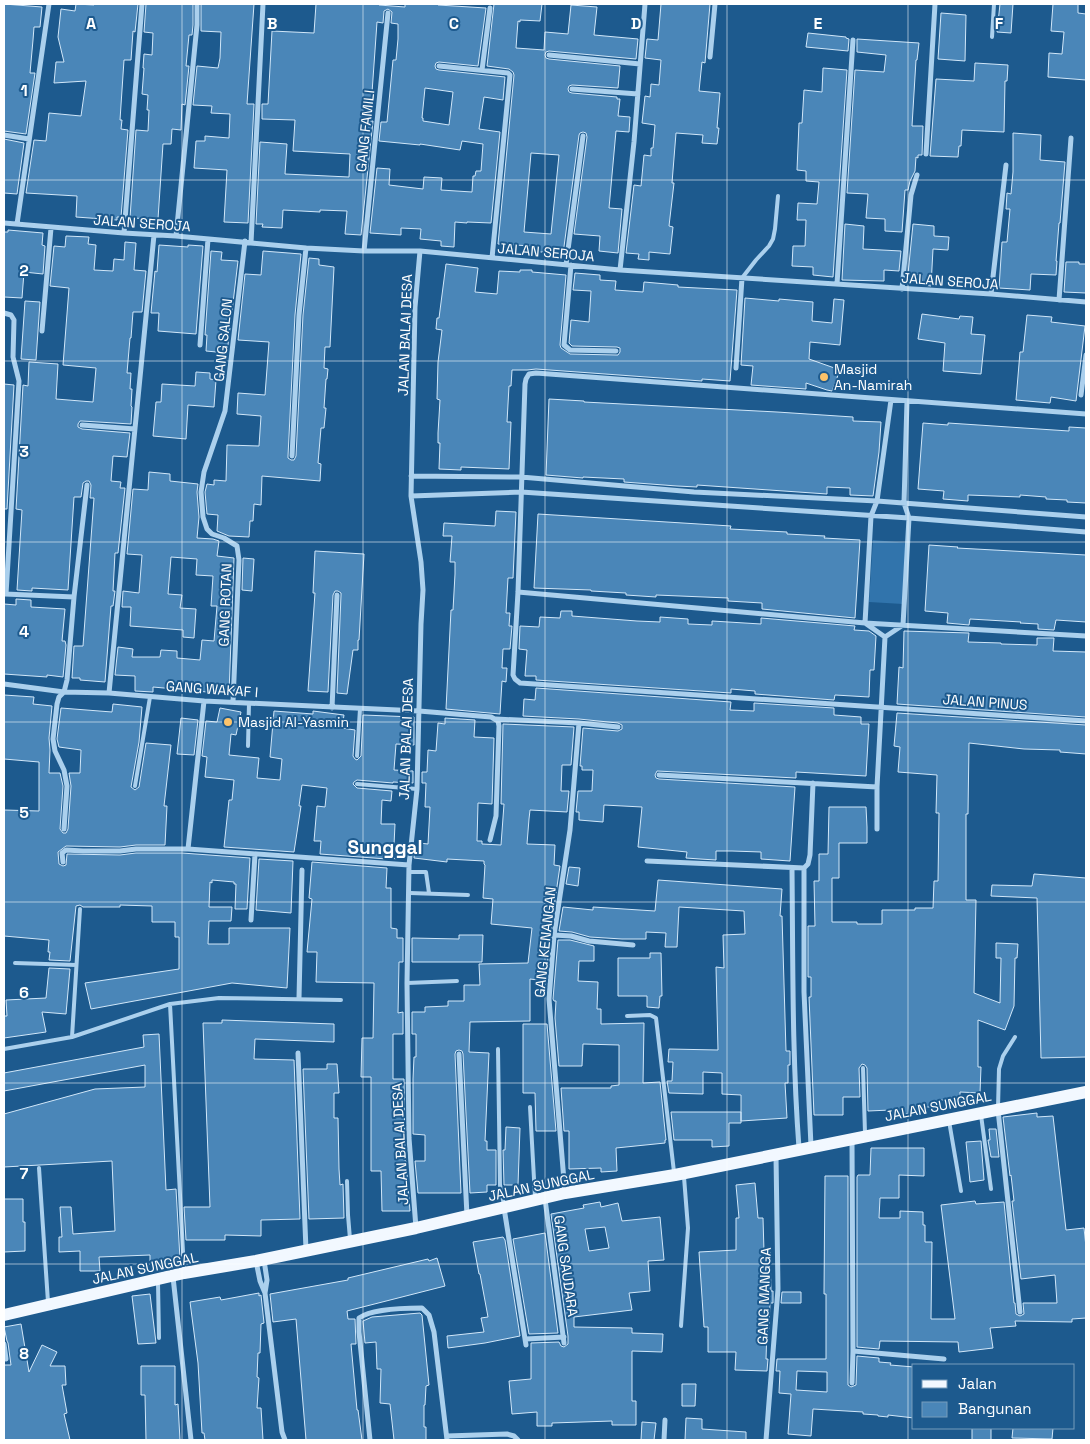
<svg xmlns="http://www.w3.org/2000/svg" width="1090" height="1444" font-family="'Space Grotesk',sans-serif">
<style>
.green{fill:#3174ac}
.building{fill:#4a86b8;stroke:#d1e7f9;fill-rule:evenodd}
.lines{fill:none;stroke-linecap:round;stroke-linejoin:round}
.lane{stroke:#abd0ed;stroke-width:4}
.street{stroke:#abd0ed;stroke-width:5}
.primary{stroke:#f2f8ff;stroke-width:12}
.grid{fill:none;stroke:#fff;stroke-width:1;stroke-opacity:0.55}
.poi-dot{fill:#fcc36a;stroke:#1d5a8e;stroke-width:2}
.labels{text-anchor:middle;dominant-baseline:central;stroke-width:4;stroke-linejoin:round;paint-order:stroke}
.street-label{font-size:14px;fill:#fff;stroke:#1d5a8e}
.poi-label{font-size:14px;fill:#fff;stroke:#1d5a8e;text-anchor:start}
.district-label{font-size:19px;font-weight:bold;fill:#fff;stroke:#1d5a8e}
.grid-label{font-size:16px;text-anchor:middle;font-weight:bold;fill:#fff;stroke:#1d5a8e;stroke-width:4;stroke-linejoin:round;paint-order:stroke}
</style>
<rect width="100%" height="100%" fill="#1d5a8e"/>
<path class="green" d="M873 540 908 543 903 604 869 602Z"/>
<path class="building" d="M4 4 42 7 40 27H34L33 40 30 73H35L26 134 4 131Z
M76 4 94 5V4H138L135 32 133 31 131 60H124L120 120H122L121 129 128 130 121 217H117V220L76 217 77 196 26 193 34 140 46 141 49 113 81 116 86 81 54 83 56 62H64L58 37 61 9 75 11Z
M146 4H193V25L192 35H189L186 66H189L185 105 182 104 181 130 172 129 171 144H163L158 219 130 218 136 130 148 131 149 110H147L148 95 142 94 144 68H143L144 54 152 55 153 33 144 32Z
M201 4H254L247 104H254L248 223 224 222 227 170 194 168 196 141H205V136L229 138 230 114 211 113 212 106 193 105 197 66 218 68 220 58 221 32 201 31Z
M316 4H379V5L405 7V4H438V5L486 8 478 66 439 62 436 63 435 66 436 69 439 70 505 77 503 100 484 97 479 129 500 132 491 223 467 222V223L455 222 454 247 441 246V241L420 239 421 229 401 228V235L370 233 377 168 390 169 389 185 423 189 424 177 442 178 441 190 472 192 473 176H475L476 171H481L483 144 462 141 460 150 420 144V145L379 141 381 122H387L393 60H396L398 39V24L391 23 392 12 388 9 384 11 383 23 377 22 370 121H373L361 235 345 234 347 211 320 210V212L283 210 282 228 262 227 263 224H256L260 142 287 144 285 174 349 177 350 154 293 151 295 120 262 119V104H268L272 31 314 33ZM425 88 453 92 449 125 423 121V118H422Z
M494 4H542L540 21 520 20V22L518 21 516 48 544 50 545 32 568 34 571 5 597 7 594 35 638 39 636 59 549 51 546 52 545 55 546 58 549 59 620 66 618 88 572 85 569 86 568 89 569 92 572 93 617 97V99H620L618 116 630 117 629 132 616 131 609 208 622 209 618 253 599 251 600 236 574 234 587 137 586 133 583 132 580 133 579 135 563 254 531 251V246L498 244 514 75 513 72 509 69 487 66ZM531 153 559 155 551 234 524 232Z
M661 4H710L705 63 702 62 699 91 720 93 717 128H719L717 144 702 143 703 135 676 133 672 183H674L669 226 673 227 670 254 649 252V260L638 259 639 254 626 253 634 185 641 186 644 155 651 156V148H653L655 125 642 123 645 96 650 97 651 84 659 85 661 60 645 58 647 39 658 40Z
M1000 4H1013L1011 33 997 32Z
M1053 4H1078V13L1086 14V80L1048 77 1049 53 1062 54 1064 32 1051 31Z
M941 13 966 15 965 61 938 59Z
M808 33 846 37V38L849 39 848 51 806 47Z
M857 39 919 43 917 60H916L912 126H923L922 155H918V158L916 157 915 171 910 181 908 190H905L902 232 885 231V219L866 218 868 194 847 193 855 70 884 72 886 55 857 52Z
M975 63 1008 65 1007 81H1005L1004 132 962 130 961 146H959L958 157 930 156 936 79 974 81Z
M823 68 847 70 833 277 813 275V267L792 266 793 246H805L806 220H797L798 203 817 204 819 182 806 181V171L797 170 799 123H802L804 90 822 92Z
M1013 133 1041 135 1040 160 1065 162 1060 223H1059L1056 261H1057L1056 275 1031 274 1030 290 999 288 1002 242H1007L1010 209H1006L1007 193 1011 194 1013 172Z
M4 139 24 143 17 194 4 193Z
M845 224 864 226 863 249 901 251 899 271 884 270V281L842 280Z
M913 224 934 226V236L949 237 948 250 933 249 931 286 922 285V275L908 274Z
M8 230 43 233 42 245 45 246 43 274 24 272 22 298 4 297V232H8Z
M66 236 89 237 88 244 96 245 94 270 113 271 114 259 124 260 125 242 136 243 134 270 146 271 142 312H133L131 338H130L127 373H131L130 389H132L131 406 132 407 131 424 82 421H80L78 424V427L82 429 130 433 127 457 113 456 111 481 121 482 120 488H125L118 553H115L113 591H115L113 606H111L105 682 80 680V678H72L74 646H83L94 498H90L91 485 89 481H86L83 483 81 497H74L68 590 32 588V591L17 590 22 510 16 509 23 385 28 386 29 362 58 364 56 399 93 402 96 368 63 365 69 288 50 286 54 246 65 247Z
M159 245 188 247V245L203 246 196 334 158 331 159 313H151L155 271 157 272Z
M211 251 222 252 221 260 238 261 227 353 206 351 207 335H205Z
M263 251 301 254 295 315 288 456V458L291 460H294L296 456 303 315 309 258 319 259V265L334 267 330 347H325L324 368 328 369 327 379H326L324 408H326L324 428H321L318 463 321 464 320 481 262 476 261 505 254 504 253 521H250L249 537 229 536 217 531 218 515 207 514 205 492 207 484 214 485V480L226 481 227 445 259 446 261 416 237 414 238 393 265 395 269 342 238 340 245 274 261 275Z
M1066 262H1079V264H1086V293L1064 292Z
M446 264 478 268 475 292 497 294 499 271 520 272V270H532V272L566 275 560 345 561 348 570 354 616 355H618L620 352V348L617 347 572 346 569 343 571 320 589 322 591 291 573 290 575 273 600 275V280L616 281 615 290 643 292 644 282 678 285V287L737 290 730 381 702 379V381L536 369 527 370H512L511 386H509L507 422H511L509 469 461 467V470L439 469 440 443H438V433L440 400 437 399 438 362 442 330 436 329 437 318H439Z
M745 298 779 301V299L813 302 812 321 832 323 834 299 844 300 840 345 810 342 809 359 840 370 832 391 827 390 806 383V389L751 385 753 366 741 365Z
M25 301 40 302 36 360 21 359Z
M922 314 959 319 960 316 973 317 971 334 985 335 981 374 943 371 945 343 918 339Z
M1027 315 1052 317 1051 322 1085 326 1076 401 1051 397 1050 403 1016 400 1020 352H1023Z
M196 372 210 373V379L216 380 214 407 188 405 186 439 153 436 156 402H161L162 384 195 386Z
M4 384 14 385 7 509H4Z
M549 399 584 401V402L777 412 853 417V421L881 422 879 452 873 496 850 495V488L827 487V494L697 485V487L677 486 624 482V479L583 477V478L546 475Z
M923 423 948 425V423L1069 431V427L1086 428V503L1067 502V500L1046 499V497L1020 495V497L968 495V501L943 499 944 491 918 489Z
M149 472 170 474V481L198 484 197 492 199 517 197 538 213 539 219 541 217 556 234 558 229 694 153 687V692L135 691V676L115 675 118 647 133 649 132 657H160L161 650 177 651V658L200 660 202 640 214 641 217 606H211L213 576 196 575 197 559 171 557 168 594 182 595 180 608 196 609 194 638 183 637V630L130 626 131 607H122L123 591 139 593 142 555 127 554 133 489 148 490Z
M496 511 516 512 513 578H508L506 613H510L509 626H512L510 649H503L502 668H507L506 682 502 681 500 714 446 709 451 610H453L455 574V562H450L452 536H443L444 523 495 526Z
M538 514 731 526 730 529 787 532V534L825 536 824 538 860 540 855 618 762 609V603L728 601V598L656 595V597L626 595V593L591 591V590L534 588Z
M929 545 958 547 957 548 1086 555V622L1056 620 1054 630 1038 629V624L1020 623 1021 622 970 619 969 625 947 623 948 613 925 611Z
M315 551 364 554 359 640H358V650H353L347 694 337 693 341 595V593L338 591H335L333 595 328 692 308 691 315 593H313Z
M243 558 254 559 252 591 242 590Z
M16 599 31 600V607L65 609 62 641H65L66 645 63 677 47 675V677L4 674V604L16 605Z
M561 611H572V616L637 621 660 622V617L688 619V624L712 625V621L761 624V618L855 626 854 630 869 631 876 636 874 670H870L869 697 835 695 834 700 755 694V691L731 689V693L536 680V676H525L527 650 519 649 520 626 539 627 540 617 560 618Z
M904 631 969 633 968 642 1001 643V644L1037 645V638H1054L1053 651 1086 652V717L897 704 899 667 903 668Z
M536 688 731 702 730 710 754 711V703L834 708V715L861 717V724H869L866 776 796 772V778L657 771 655 775 656 778 659 779 795 787 790 861 761 859V852L732 851H716V860L700 859 686 858 687 852 638 847 642 807 604 805 603 822 579 820V812H576L578 791H592L593 770H582V766H580L583 728 618 731 622 729V725L618 723 579 719 523 716 524 699 535 700Z
M4 695 34 697 33 704 52 706 49 738 50 750 49 773H60L63 786 60 829 63 833H66L68 829 71 786 69 773H80L81 750 59 747 57 739 61 708 112 712 113 704 142 707 139 742 131 787 135 790 139 787 146 743 171 745 164 806H167L165 845H136L120 847 66 846 58 852 59 864 63 866 66 865 67 854 120 855 136 853H182L250 858 247 909H235L236 884H234V882L212 880V883L210 882 209 907H232L231 921H209L208 944H229V928H290L287 988 232 983 91 1009 85 983 179 969V937H175V922H152V906L120 905V907H83L80 905 76 906 70 961 49 960 50 952H48L49 940 4 936V810L39 811V762L4 759Z
M220 708 241 712 236 735 231 734 229 755 259 758 257 778 280 780 282 759 270 757 274 711 313 714V711L344 715 342 728 355 730 353 756 355 759 357 760 361 756 363 715 414 717V745L396 744 394 770 413 771V783L393 782V783L357 780 354 782 353 784 357 788 392 791 391 801 382 800 381 824H395L394 845 407 846 405 857H399V859L387 858V859L320 854 321 841H314L317 806 325 807 327 788 302 785 299 806H301L294 852 224 847 229 800H232L234 780 205 777 207 757 202 756 206 721 217 722Z
M897 713 1086 725V754L1060 752V750L1024 749 969 743 968 814H966V900H976L974 993 1000 1003 1001 958H996V943L1018 944 1017 958H1015L1014 1006 1005 1030 978 1020V1067H981L980 1093 960 1092V1100H939V1107H923V1114H905V1117H891V1110L868 1111 867 1068 865 1065 862 1064 859 1068 860 1097H843V1115H814L809 997H811V977H808V926H815L814 881H819V854H828L829 807H866L867 827V843H839V878H832V922H857V924H882V910H915V908H933L934 881H938L939 813H936L937 775 898 772 900 747 894 746Z
M181 718 198 720 194 755 177 754Z
M445 718 475 720 474 737 494 738 492 804 478 803 477 841H482V844L501 845 504 804H501L503 724 574 727 571 765H562L561 791H569L567 812 530 810 529 819 527 844 555 845 554 865 560 866 550 934 546 981 530 979V1021L470 1022 469 1052 489 1053 485 1141H487V1150H496V1185H487V1192L470 1193 463 1054 462 1051 459 1050 456 1051 455 1054 461 1193H418L415 1161H425V1135L413 1134V1079L414 1057H416V1034H412V1012H425V1007L448 1006V1001H464V985H480L479 964 528 963 532 928 491 924 493 899 483 898 485 865 484 864V861L447 859V862L414 858 415 847H418L419 843 428 844 430 807H425L426 783H422V772H427L428 750 436 751 438 723 445 724Z
M259 859 293 861 291 913 256 910Z
M312 862 387 868 386 888H391V928L397 929V938H403V962H399L398 1013 403 1012V1034H393V1079H404L405 1161H406L410 1211H382L381 1171H371V1077H361L362 1038H373L374 983 316 982 317 952H307L312 899 309 898Z
M569 867 580 868 578 886 566 884Z
M1034 874 1086 878V1057L1041 1058 1037 898 991 896 992 885 1032 886Z
M658 880 782 889 780 916H782L786 1051H790V1065H788V1083H785L787 1118 741 1121V1095L722 1094V1073L703 1072V1094L669 1093 667 1081H672L673 1062H668L669 1049 718 1050 716 967 724 968 723 935 745 934 744 911 679 907 677 947H665L666 933 646 932V939H622L590 937 572 932 559 931 563 907 593 910V907L655 911Z
M459 935H483L482 962H412V938L459 939Z
M558 940H570L594 946V961H579L578 981 598 982 597 1009H601V1024L644 1023 643 1083 660 1082 666 1140H665V1143L616 1148 617 1171 601 1172V1168L569 1169V1131H564L561 1088H611V1086L619 1085V1045L583 1044 582 1066H559L555 1018 556 1001H554L553 999Z
M650 953H661L662 996H660L659 1008 647 1007V996H618V958H650Z
M49 968 70 969 66 1014 42 1012 46 1032 4 1038V1016H7L6 1000 46 998Z
M222 1020 334 1024V1042L255 1039 254 1059 294 1060 300 1219 261 1220V1236L225 1235V1240H186L184 1207H210L203 1023H222Z
M523 1024H547L556 1131H536L535 1093H523Z
M159 1034 166 1190 176 1189 180 1259 150 1261V1255L99 1257 100 1271H80V1251L59 1252V1237H62L60 1207H71L73 1234 115 1231 112 1161 4 1167V1114L95 1089 145 1087V1065L4 1091V1073L144 1047 143 1035Z
M327 1064H337L339 1093H334V1118H338L339 1169 340 1185 343 1184 344 1218 309 1219 303 1069H327Z
M671 1112H741V1123H729V1146L712 1147V1140H674Z
M1037 1113V1117L1053 1116 1066 1230 1084 1228 1086 1247V1318L1072 1319V1322L1015 1321 1016 1326 990 1328 993 1348 959 1352 958 1342 880 1341 879 1349 857 1347V1177L858 1175H870L871 1148H924V1176L899 1175V1198H880L879 1218H900V1211L923 1212V1225H925V1242H932L931 1319H955L941 1205 975 1201 976 1204 1004 1202 1014 1303H1015L1016 1314 1020 1316 1024 1314 1023 1303H1057L1055 1275 1021 1279 1012 1201H1014L1011 1175 1010 1176 1003 1117Z
M506 1127 520 1128 518 1185H504L503 1150H505Z
M989 1129H996L999 1157H991L988 1140H990Z
M981 1141 984 1180 970 1182 966 1142Z
M825 1176H848V1385L851 1387 856 1385 857 1356 879 1358V1362L891 1363 890 1365 914 1367V1418L888 1415V1417L878 1416V1415L863 1414V1412L813 1409 811 1436 788 1434 791 1394 779 1393 780 1371H776L777 1359H826V1294H824ZM797 1371 827 1372V1392L796 1390Z
M755 1183 758 1218H763L764 1252H770L771 1291H773V1303H770L769 1329H767L766 1359H768L767 1371 735 1370 736 1352H708V1327H704L699 1252 736 1250V1218H739L736 1185Z
M4 1199H23V1222H25V1251L4 1252Z
M600 1202 601 1207 618 1203 622 1221 660 1217 664 1260 648 1261 650 1291 629 1293 632 1310 574 1317V1327L632 1328V1333L663 1334 662 1352 632 1351V1401H636V1425H612V1421L552 1423V1426H537V1412L512 1414 509 1381 531 1379V1343L559 1342 561 1346 564 1347 568 1344V1336L551 1214 584 1208 583 1205ZM605 1227 609 1248 589 1251 585 1229Z
M545 1233 558 1333 529 1334 513 1239Z
M503 1237 505 1240 520 1336 485 1343 448 1348 447 1336 484 1332 481 1318 488 1317 480 1274H479L473 1242Z
M437 1258 445 1286 347 1311 348 1319H355L356 1344H351L357 1410H358L362 1440H306L296 1319 273 1322 270 1294 348 1280V1278L428 1259 429 1261Z
M782 1292H801V1303H781Z
M259 1293V1296L261 1295 264 1323 261 1324 260 1353H258L257 1377 259 1378 257 1408H261L263 1440H205L204 1433H202L198 1363 190 1302 220 1297 221 1300Z
M150 1294 156 1343 138 1344 132 1296Z
M420 1313 422 1315 429 1385 426 1386 425 1405H424V1427H426V1440H394L390 1404 380 1403 381 1369H377L376 1342 365 1343 363 1321 372 1317Z
M21 1324 29 1372 42 1345 57 1352 50 1366H65L66 1385H62L67 1413 64 1414 70 1440H4V1365H11L8 1343 7 1341 4 1327Z
M141 1366H175V1405L178 1404 180 1440H146L145 1395H141Z
M682 1384H696L695 1406H682Z
M686 1418 702 1419V1429L746 1432V1440H685Z
M642 1422 656 1423 654 1440H641Z
M972 1428H991V1440H972Z
M1013 1428H1053L1052 1439 1012 1438Z"/>
<g class="lines">
<path class="lane" d="M992 37 994 4
M742 278 756 260 769 246 773 239 775 229 778 196
M248 746 249 703
M357 756 360 709
M357 784 417 789
M135 786 150 697
M409 872H426L429 893
M410 893 468 895
M15 963 76 965
M407 983 457 981
M170 1004 184 1271
M627 1016 650 1015 656 1018 674 1172
M72 1037 80 909
M4 1049 72 1037 170 1004 219 998 341 1000
M498 1049 500 1185 504 1205
M863 1068 865 1133
M530 1107 535 1197
M998 1108 999 1069 1003 1056 1015 1037
M981 1115 991 1189
M949 1121 961 1191
M39 1168 48 1302
M347 1181 348 1215 350 1239
M158 1282 159 1338
M681 1326 688 1228 684 1177"/>
<path class="street" d="M549 55 640 64
M710 57 715 4
M439 66 508 73 510 75 492 258
M482 70 490 8
M572 89 638 94
M4 135 29 139
M926 154 935 4
M4 223 124 233 176 236 306 248 364 251H420L620 270 991 294 1086 302
M17 224 49 4
M124 233 142 4
M176 236 197 25V4
M251 243 263 4
M364 251 388 13
M566 265 583 136
M571 265 564 345 570 350 616 351
M620 270 634 142 645 4
M837 284 853 40
M902 289 911 195 917 175
M991 294 1006 165
M1059 300 1071 138
M4 313 11 315 14 320 13 357 19 381 6 594
M42 331 51 228
M200 345 208 239
M736 368 742 278
M1081 395 1086 355
M1086 414 536 373 529 374 526 379 525 384 518 592 513 675 515 679 520 683 1086 721
M82 425 135 429
M292 456 299 315 306 248
M411 476 521 477 694 492 877 501 1086 517
M411 496 521 492 909 518 1086 532
M518 592 865 623 1086 636
M5 594 74 597
M885 637 865 623 871 516 877 501 891 400
M885 637 903 625 909 518 904 503 907 401
M4 684 64 692 109 693 204 701 419 711 491 717 498 721 499 726 496 816 490 840
M109 693 154 235
M233 702 239 560 237 546 224 538 212 534 207 529 203 517 201 492 204 472 225 411 245 241
M332 708 337 595
M496 719 579 723 618 727
M659 775 877 787
M64 829 67 786 64 770 55 751 53 739 57 704 59 697 64 692 67 680 74 597 87 485
M877 829V787L885 637
M188 849 204 701
M647 861 804 868 808 864 810 855 813 783
M63 862 62 853 66 850 83 851H120L136 849H188L409 865
M804 868V992L811 1146
M792 869C793 962 792 1055 799 1148
M251 920 255 854
M554 935 571 936 589 941 633 945
M299 998 302 870
M298 1053 306 1250
M459 1054 467 1216
M998 1110 1020 1312
M852 1141 853 1351 944 1359
M565 1193 549 999 554 935 570 830 579 723
M545 1199 564 1343
M504 1208 526 1345
M416 1228 409 1138 407 983 409 865 417 789 421 624 423 590 421 562 411 496 415 307 420 251
M264 1260 267 1280 265 1293 282 1432 285 1440
M256 1261 260 1281 265 1293
M173 1277 191 1440
M526 1339 564 1337
M4 1344 6 1359
M852 1383 853 1351
M447 1436 507 1434 514 1436 518 1440
M370 1440 359 1332V1318C372 1309 406 1308 422 1308L429 1315 434 1332 447 1440
M664 1440 665 1420
M766 1440 778 1289 776 1156"/>
<path class="primary" d="M4 1315 184 1273 256 1261 416 1228 565 1193 675 1175 1086 1092"/>
</g>
<path class="grid" d="M182 4V1440M363 4V1440M545 4V1440M727 4V1440M908 4V1440M4 180H1086M4 361H1086M4 542H1086M4 722H1086M4 902H1086M4 1083H1086M4 1264H1086"/>
<g class="poi-dot">
<circle cx="824" cy="377" r="5"/>
<circle cx="228" cy="722" r="5"/>
</g>
<g class="labels">
<g class="street-label">
<text transform="translate(365 131) rotate(-84)">GANG FAMILI</text>
<text transform="translate(142 223) rotate(4)">JALAN SEROJA</text>
<text transform="translate(546 252) rotate(5)">JALAN SEROJA</text>
<text transform="translate(950 281) rotate(4)">JALAN SEROJA</text>
<text transform="translate(405 335) rotate(-88)">JALAN BALAI DESA</text>
<text transform="translate(223 340) rotate(-84)">GANG SALON</text>
<text transform="translate(225 605) rotate(-88)">GANG ROTAN</text>
<text transform="translate(212 689) rotate(4)">GANG WAKAF I</text>
<text transform="translate(985 702) rotate(4)">JALAN PINUS</text>
<text transform="translate(406 739) rotate(-88)">JALAN BALAI DESA</text>
<text transform="translate(545 942) rotate(-84)">GANG KENANGAN</text>
<text transform="translate(938 1106) rotate(-11)">JALAN SUNGGAL</text>
<text transform="translate(400 1144) rotate(-93)">JALAN BALAI DESA</text>
<text transform="translate(541 1185) rotate(-12)">JALAN SUNGGAL</text>
<text transform="translate(566 1266) rotate(82)">GANG SAUDARA</text>
<text transform="translate(145 1268) rotate(-12)">JALAN SUNGGAL</text>
<text transform="translate(764 1296) rotate(-88)">GANG MANGGA</text>
</g>
<g class="poi-label">
<text x="834" y="369">Masjid<tspan x="834" dy="16">An-Namirah</tspan></text>
<text x="238" y="722">Masjid Al-Yasmin</text>
</g>
<g class="district-label">
<text x="385" y="847">Sunggal</text>
</g>
</g>
<g class="grid-label">
<text x="91" y="29">A</text>
<text x="272" y="29">B</text>
<text x="454" y="29">C</text>
<text x="636" y="29">D</text>
<text x="818" y="29">E</text>
<text x="999" y="29">F</text>
<text x="24" y="96">1</text>
<text x="24" y="276">2</text>
<text x="24" y="457">3</text>
<text x="24" y="637">4</text>
<text x="24" y="818">5</text>
<text x="24" y="998">6</text>
<text x="24" y="1179">7</text>
<text x="24" y="1359">8</text>
</g>
<rect width="1090" height="1444" fill="none" stroke="#ffffff" stroke-width="10"/>
<rect x="912" y="1364" width="162" height="65" fill="#1d5a8e" stroke="#779cbb"/>
<rect x="922" y="1380" width="25" height="8" fill="#f2f8ff" stroke="#779cbb"/>
<text x="958" y="1389" font-size="15" fill="#ffffff">Jalan</text>
<rect x="922" y="1402" width="25" height="15" fill="#4a86b8" stroke="#779cbb"/>
<text x="958" y="1414" font-size="15" fill="#ffffff">Bangunan</text>
</svg>
